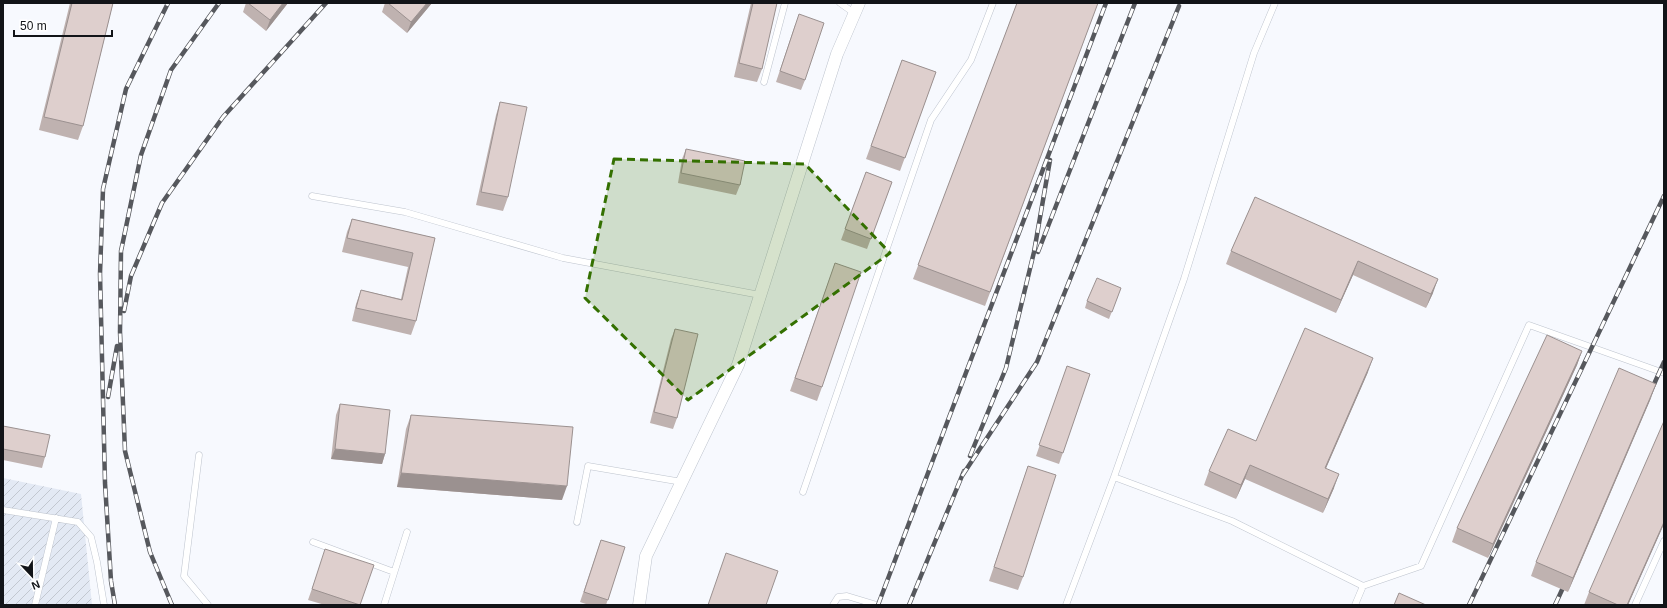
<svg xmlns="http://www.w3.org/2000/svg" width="1667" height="608" font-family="Arial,sans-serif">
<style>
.industrial{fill:url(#industrial-furrows)}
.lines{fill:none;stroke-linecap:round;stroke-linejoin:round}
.lane-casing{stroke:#bec4ce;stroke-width:7}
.street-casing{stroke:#bec4ce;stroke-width:13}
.lane{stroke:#fff;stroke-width:6}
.street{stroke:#fff;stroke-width:12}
.rail-casing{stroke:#56585d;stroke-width:4.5}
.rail{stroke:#fff;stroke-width:3;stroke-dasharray:9;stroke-linecap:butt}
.wall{fill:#bfb2b0}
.shaded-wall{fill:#9b9190}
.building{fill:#decfcd;stroke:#9b9190}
.marked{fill:#347001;fill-opacity:0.2;stroke:#347001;stroke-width:3;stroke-dasharray:8 5;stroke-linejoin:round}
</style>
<defs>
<pattern id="industrial-furrows" width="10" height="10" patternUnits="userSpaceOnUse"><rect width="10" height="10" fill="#e3e9f4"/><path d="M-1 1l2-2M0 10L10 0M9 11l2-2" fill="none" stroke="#c2c7d0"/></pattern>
</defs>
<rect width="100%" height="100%" fill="#f7f9fe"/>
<path class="industrial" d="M3 478 81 494 92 605H3Z"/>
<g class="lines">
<defs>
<path id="lane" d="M840 3 854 13
M1275 3 1254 53 1184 279 1114 477 1232 521 1363 586 1421 566 1529 325 1664 373
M764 82 785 3
M312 196 405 212 563 258 760 295
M199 455 184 576 208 605
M803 492 931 120 971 60 993 3
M3 510 78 522 91 537 97 562 104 605
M577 522 588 466 682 482
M313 542 394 572
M35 605 56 518
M384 605 407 532
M833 605 838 597 847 596 877 605
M1066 605 1114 477
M1355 605 1363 586
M1635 605 1664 541"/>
<path id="street" d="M639 605 646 556 738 365 837 54 859 3"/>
</defs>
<use href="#lane" class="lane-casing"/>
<use href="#street" class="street-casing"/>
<use href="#lane" class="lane"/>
<use href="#street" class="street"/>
<defs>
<path id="rail" d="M1038 252 1135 3
M124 311 131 276 162 203 223 117 326 3
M1650 393 1664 362
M108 397 117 346
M970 456 1006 368 1034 252 1050 160
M962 476 1037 362 1179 6
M115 605 111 581 105 483 100 274 103 189 126 89 168 3
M172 605 150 552 125 451 120 332 121 251 141 155 171 70 219 3
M878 605 1106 3
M909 605 964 471
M1469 605 1664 196
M1555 605 1567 579"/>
</defs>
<use href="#rail" class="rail-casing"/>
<use href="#rail" class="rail"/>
</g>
<path class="wall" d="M70 3H113L83 126 78 140 39 130Z
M246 3H288L266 31 243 12Z
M385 3H432L407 33 382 12Z
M751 3H777L762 69 757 82 734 77Z
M1017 3H1098L985 306 913 279Z
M795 25 805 80 801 90 776 82Z
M902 60 936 72 900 171 866 159Z
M500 102 508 197 503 211 476 205 496 115Z
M686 149 740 185 736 195 678 183 682 159Z
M866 172 892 182 867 249 841 240Z
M1255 197 1433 293 1426 308 1353 275 1336 313 1226 264 1231 251Z
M352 219 435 238 416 321 411 335 352 321 356 304 361 290 401 299 408 267 342 252 347 232Z
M835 263 822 387 817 401 790 391Z
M1121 288 1109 319 1085 308 1087 301Z
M675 329 677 418 673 429 650 423 671 339Z
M1582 351 1577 365 1488 558 1452 542 1457 528Z
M1067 366 1090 374 1059 464 1036 456Z
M1368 372 1326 468 1334 488 1323 513 1245 479 1236 499 1204 485 1209 471 1256 441Z
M1651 398 1568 592 1531 576 1536 562Z
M340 404 385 454 382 464 331 459 336 415Z
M411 415 562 500 397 487 406 429Z
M3 426 45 457 42 468 3 460Z
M1028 466 1023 577 1018 590 989 581Z
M1664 524 1628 605H1584L1589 592Z
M601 540 625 547 606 605H589L580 602Z
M322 560 360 605H325L308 600Z"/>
<path class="shaded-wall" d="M283 3H288L266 31 270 20Z
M427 3H432L407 33 411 22Z
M1358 261 1353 275 1336 313 1341 300Z
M1438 279 1433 293 1426 308 1431 294Z
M1582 351 1577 365 1488 558 1493 544Z
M1373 358 1368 372 1320 482 1325 468Z
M1656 384 1651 398 1568 592 1573 578Z
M335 449 385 454 382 464 331 459Z
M1250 465 1245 479 1236 499 1241 485Z
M401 473 567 486 562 500 397 487Z
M1339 474 1334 488 1323 513 1328 499Z
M1664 522V524L1628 605H1627Z"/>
<path class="building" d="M72 3H113L83 126 44 117Z
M248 3H283L270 20Z
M388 3H427L411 22Z
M753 3H777L762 69 739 63Z
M1017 3H1098L990 292 918 265Z
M799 14 824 23 805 80 780 71Z
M902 60 936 72 905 158 871 146Z
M500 102 527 107 508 197 481 192Z
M686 149 745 161 740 185 681 173Z
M866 172 892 182 871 239 845 229Z
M1255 197 1438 279 1431 294 1358 261 1341 300 1231 251Z
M352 219 435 238 416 321 356 308 361 290 402 300 413 253 347 238Z
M835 263 861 272 822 387 795 378Z
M1097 278 1121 288 1112 312 1087 301Z
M1305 328 1373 358 1325 468 1339 474 1328 499 1250 465 1241 485 1209 471 1228 429 1256 441Z
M675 329 698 334 677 418 654 412Z
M1547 335 1582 351 1493 544 1457 528Z
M1067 366 1090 374 1063 453 1039 445Z
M1619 368 1656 384 1573 578 1536 562Z
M340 404 390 410 385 454 335 449Z
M411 415 573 427 567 486 401 473Z
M1664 421V522L1627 605H1618L1589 592Z
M3 426 50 435 45 457 3 449Z
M1028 466 1056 475 1023 577 994 567Z
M601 540 625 547 608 600 584 592Z
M325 549 374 565 360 605 312 589Z
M726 553 778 571 766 605H708Z
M1399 593 1426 605H1394Z"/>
<path class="marked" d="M614 159 805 164 890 253 688 400 585 298Z"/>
<rect width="1667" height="608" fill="none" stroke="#121418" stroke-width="8"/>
<g transform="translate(32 576) rotate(158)" stroke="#ffffff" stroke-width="3" paint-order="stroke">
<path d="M0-3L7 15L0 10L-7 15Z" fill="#121418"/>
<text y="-6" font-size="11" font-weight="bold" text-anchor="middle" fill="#121418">N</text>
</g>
<path d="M14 30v6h98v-6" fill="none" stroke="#121418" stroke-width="2"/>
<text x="20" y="30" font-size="12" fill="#121418" stroke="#ffffff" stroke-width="3" paint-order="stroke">50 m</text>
</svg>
